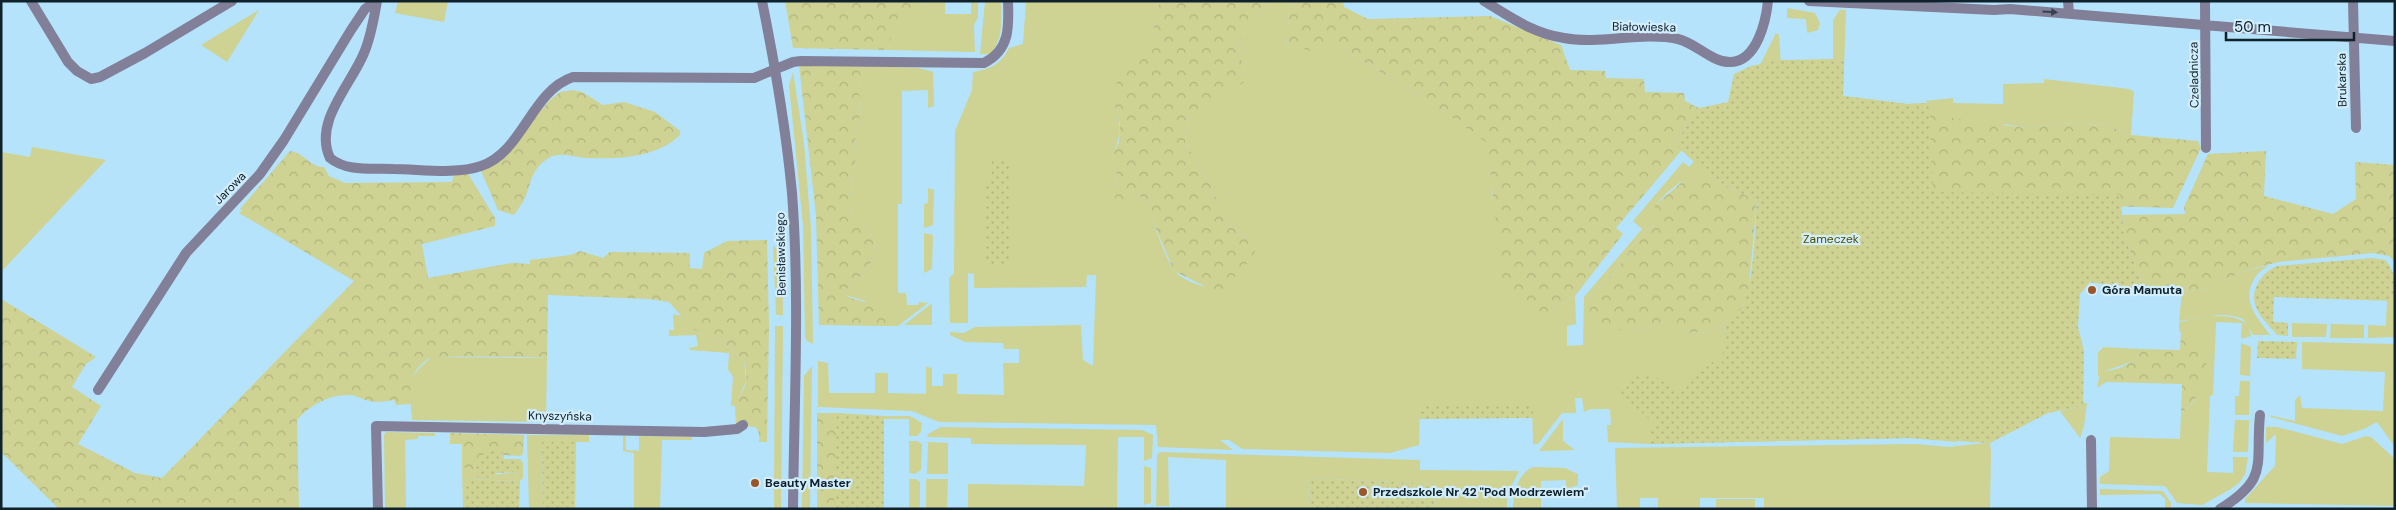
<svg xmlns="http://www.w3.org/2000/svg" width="2396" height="510" font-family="'DM Sans',sans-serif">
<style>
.grass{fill:#ced292}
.forest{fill:url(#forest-crowns)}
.park{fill:url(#park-dots)}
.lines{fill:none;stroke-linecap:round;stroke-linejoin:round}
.minor{stroke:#827f98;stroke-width:10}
.oneway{fill:#374250}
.poi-dot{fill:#9a5529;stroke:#d2edfc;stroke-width:2}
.labels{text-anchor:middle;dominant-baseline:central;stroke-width:4.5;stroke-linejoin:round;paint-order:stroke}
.street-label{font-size:12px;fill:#0f212a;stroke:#d2edfc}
.park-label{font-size:12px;fill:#4f5000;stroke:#d2edfc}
.poi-label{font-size:12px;font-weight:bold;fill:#0f212a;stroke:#d2edfc;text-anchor:start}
</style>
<defs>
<pattern id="forest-crowns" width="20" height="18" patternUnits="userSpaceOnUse" patternTransform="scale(1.25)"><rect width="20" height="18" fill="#ced292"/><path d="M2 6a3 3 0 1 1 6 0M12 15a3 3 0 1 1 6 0" fill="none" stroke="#b0b47e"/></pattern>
<pattern id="park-dots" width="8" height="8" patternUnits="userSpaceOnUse" patternTransform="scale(1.25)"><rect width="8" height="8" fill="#ced292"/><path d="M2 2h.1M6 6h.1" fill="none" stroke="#b0b47e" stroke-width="1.8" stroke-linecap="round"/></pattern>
</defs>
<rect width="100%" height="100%" fill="#b5e3fb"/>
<path class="grass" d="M398 1H448L444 22 395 13Z
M932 1H945V14H971V1L978 3V17L974 25 975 52 890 50 889 42 902 17 911 18 921 6Z
M985 1H1001C1001 20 1004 39 990 54H980Z
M1026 1H1160L1147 58 1112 95C1120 121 1124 133 1111 158L1117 175 1113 191 1136 195 1147 199 1145 212 1151 217C1156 229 1167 263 1175 271 1185 283 1207 288 1222 290L1231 280 1250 242 1226 222 1212 188 1185 142 1189 115 1246 81 1238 42 1269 1H1291L1286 44 1331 41 1446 113 1488 143 1493 199 1546 314 1575 296 1576 324 1567 326V346L1583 345 1584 297 1642 229 1633 221 1683 162 1689 167 1707 147 1759 152 1698 178C1680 177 1667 193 1655 205V225C1633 239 1631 252 1616 270 1608 280 1597 289 1588 298L1630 334 1657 323 1666 322 1681 333 1708 332 1725 321 1723 356 1959 442 1909 438 1648 444 1608 442 1607 425H1611L1610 409H1591L1584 412 1582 398H1575L1576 413H1562L1538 444H1533L1532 405H1420L1419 445 1390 453 1242 449 1229 440H1220L1233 450 1158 447 1156 425 939 422 912 411 818 407V361L828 363 829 393H875V373H888V393L926 394V367L932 368V386H943V374H957V394L1004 395 1003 363H1019V349H1004L1003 343 965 342 950 335V332L964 333 975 327 1081 325 1083 360 1093 366 1096 275H1087L1086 287 974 288V274L968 273V323H950L949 278 954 273 955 131 972 90 973 72C991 69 1001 64 1009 48L1023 44Z
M1787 8 1815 13 1820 23 1818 30 1807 33 1806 19 1787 18Z
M259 10 227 62 201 45Z
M1840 10H1846L1843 96 1907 104 1928 103 1925 101 1953 98V103L2003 104V84L2044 83V79L2129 89 2134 92 2131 135 2106 125 2055 123 2026 128 2004 124 1932 192 1787 60 1833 59V20Z
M1776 33 1779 35 1781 65 1759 67Z
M864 66 919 68 933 72 934 106 928 108V90L902 91V204H898V293H906L907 305H918L919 302 928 303 898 326H887L865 301 845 295C847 283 860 279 867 269 882 246 873 230 853 217L849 204 856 158 854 146 861 110 859 91 860 77Z
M793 72 804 143 811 229 813 344 807 341 805 337 803 225 789 85Z
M32 147 106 160 1 272V152L30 157Z
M928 188 934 190 933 225 924 228V204L928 203Z
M924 233 933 235 932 269 924 273Z
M773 245 782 254 783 315H776Z
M2271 265C2255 271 2244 290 2252 308 2256 317 2264 327 2270 335H2253L2243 319C2221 310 2202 319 2179 321L2182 292 2206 289 2242 272Z
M2387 300 2395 301V337L2368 338V325L2386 326Z
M932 304V325H904L931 304Z
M673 314 682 316 694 330 730 347 744 361 746 381 739 398 751 422 756 427 736 425 735 406H731L733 377 728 369 729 353 690 350 689 348 698 346 696 335 669 336V330H674Z
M2210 316C2227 316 2248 315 2251 336L2241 339 2242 323 2216 322 2213 395 2210 396 2207 472 2233 473V457H2248L2245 474 2239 483 2229 490 2202 505 2177 503 2165 486 2100 484V477L2109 471 2110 437 2180 439 2181 413C2207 399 2200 368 2200 343L2179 331V322Z
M2292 323 2327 324 2326 337H2292Z
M2331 324 2364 325V338H2330Z
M775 326H783V330L781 509H774Z
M2302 342 2395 344V447L2377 422 2364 429 2342 436 2271 417 2269 415 2295 421V400L2300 395 2302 408 2383 411 2385 372 2302 369Z
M2241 343 2251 347 2250 376 2240 375Z
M2103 347 2140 349 2135 360C2126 365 2102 370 2098 377V353Z
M432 357 547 358 546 422 412 420C410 386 403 380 432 357Z
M812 366 810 509H802L804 376Z
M2240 381H2250L2249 415H2235V396H2239Z
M2083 403H2087L2084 426 2080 438 2060 411 2083 406Z
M884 416H910L922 423 921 432 917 436H909V419H884Z
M1563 419V441L1575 450 1539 451Z
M2235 420H2249L2248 452H2233Z
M941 427 1142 430 1153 435 1152 458 1144 461V437H1118L1117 509H968V484L1084 486 1086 445 971 444V438L927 437 928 434Z
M2266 427H2277L2342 444 2366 436 2371 437 2395 459V506L2245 503V499C2256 488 2264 477 2275 466L2276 434 2266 443Z
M386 432 435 433V436H418V439L405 440 406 509H385L384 435Z
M527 435H589V442H542L543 509H529Z
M623 436H626V450L639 451V436L692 437V440H662L660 509H634V453L623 451Z
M909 441H917L922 444 921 470 915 474 909 473Z
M928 442 948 443V474H927Z
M1984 443H1990L1991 452 1990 509H1764V498H1700V509H1658V498H1640V509H1617L1615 448 1915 444 1949 447Z
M1160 452 1420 460V470L1519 471 1507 495V509H1434L1436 484 1309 478 1308 509H1226V460L1168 457 1169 506H1156L1157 455Z
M503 459H520L523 463V478L520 481 466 479V509H463L462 467 476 472 477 477 519 472Z
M1144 466 1151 468V503L1144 505Z
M1534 467 1565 468 1578 474V485L1566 489V480L1541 481V509H1513C1513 494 1518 472 1534 467Z
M909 479H916L920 482V506L917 509H909Z
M926 479H948L947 509H926Z
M2100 489 2163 491 2171 503V509H2165V499L2160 494 2100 495Z
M1716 499H1755V509H1716Z"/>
<path class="forest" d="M785 1H932L921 6 911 18H902L889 42 890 50 793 48Z
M1160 1H1269L1238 42 1246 81 1189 116 1185 142 1212 188 1226 222 1250 242 1255 251 1253 257 1222 291 1208 288 1174 271 1151 217 1145 212 1147 199 1136 195 1117 203 1113 191 1117 175 1111 158 1119 142 1120 124 1112 95 1121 72 1138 54 1147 57Z
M1291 1H1343L1344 7 1368 19 1490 16 1561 45 1570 70 1605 71 1606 78 1644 79 1645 92 1684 93 1685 101 1699 108 1675 144 1682 150 1616 228 1623 234 1575 296 1546 314 1504 293 1487 143 1446 113 1331 41 1320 54 1286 43Z
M799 65 864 66 860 77 859 91 861 110 854 146 856 158 849 204 853 217C873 230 882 246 867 269 860 279 847 283 845 295 860 304 880 300 889 318L887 326 819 325 816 216Z
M573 90 582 92 603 105 624 102 655 112 680 131V135C656 158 619 159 588 158 575 158 559 150 547 159 530 171 532 182 525 198 522 204 518 209 514 215L498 210 481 171 495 163 550 100 560 92Z
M1930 115 2026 128 2055 123 2106 125 2131 135 2198 141 2201 148 2173 208 1930 201Z
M290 151C304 153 310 167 324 167L329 176 345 183 452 182 454 174 467 172 495 218V226L422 244 428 278 512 263 530 264V260L571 255 580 251 603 258 610 252 690 253V268L702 269 704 253 727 241 767 240 769 326 767 442H759C762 420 742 425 738 411 735 400 745 391 746 381 747 375 745 367 744 361L730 347 694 330 669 302 649 299 548 295 547 358C533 357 436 355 430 358 411 369 409 384 411 404L396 405 394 400C386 401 377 403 370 401 363 400 357 395 348 395 328 395 310 405 297 420L299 509H59L1 452V299L96 357 86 364 72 387 101 406 78 444 135 473 162 478 354 281 239 213 242 210 240 209Z
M2266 151 2264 196 2333 214 2356 199 2355 162 2395 165V262L2389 256 2373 253 2278 262 2242 272 2206 289 2182 292 2145 291 2124 235 2122 215 2185 214 2184 207 2208 154Z
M1706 171 1727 187 1757 200 1748 295 1739 313 1708 332 1681 333 1666 322 1657 323 1630 334 1591 318 1588 298C1597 289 1608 280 1616 270 1631 252 1633 239 1655 225V205L1688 177 1698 178Z
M2181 331 2200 343C2203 350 2207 358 2206 366 2205 382 2195 406 2181 413L2182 384 2106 382 2097 388 2100 373 2120 368 2135 360 2140 349 2180 350Z
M817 413H837L841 418 846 509H817Z
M450 433 524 435 523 453 521 456 503 455 502 450 475 461 476 472 462 467V444H450Z"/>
<path class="park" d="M1779 60H1844L1843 96 1907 104 1929 103 1933 192 2120 195 2124 235 2145 291 2090 282 2080 294 2078 327 2084 351 2083 406 2048 413 1990 443 1909 438 1648 444 1654 422 1619 395 1638 375 1658 378 1679 394 1708 361 1722 365 1725 321C1729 318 1736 316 1739 312 1754 295 1755 225 1757 200L1727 187 1694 162 1675 144 1699 108 1728 102 1734 74 1751 66Z
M992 159 1010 160V265H985L986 181H992Z
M2372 258 2385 260C2396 271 2395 285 2395 301L2274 297 2273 322 2288 323V336L2277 335C2271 327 2259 317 2256 307 2249 291 2262 272 2277 266Z
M2258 341 2297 342 2296 359 2257 358Z
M1420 405H1533V418L1419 419Z
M837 413 884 416V509H834Z
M542 442H576L575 509H543Z
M489 450H502L504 459 520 461 519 472 497 473 492 478 476 477 475 461Z
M1309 478 1436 484 1434 509H1308Z
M465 479 520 481 519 509H466Z"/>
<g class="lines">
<path class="minor" d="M31 1 68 62 77 71 91 79 100 77 145 53 232 1
M377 1C374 18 371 37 364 53 351 85 313 122 330 158 347 172 372 168 393 169 420 169 455 175 481 166 523 152 531 91 573 77L754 78 793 62 801 61 984 63C1010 50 1009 27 1008 1
M762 1C775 65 786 129 792 193 800 298 794 404 793 509
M1484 1C1511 17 1532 33 1564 38 1601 45 1641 31 1678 39 1696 43 1712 63 1731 62 1757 61 1766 21 1768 1
M1809 1 1994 10 2010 9 2395 41
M2068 1 2069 13
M2205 1 2206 148
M2353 1 2356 128
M98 390 186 253 260 174 284 140 351 30 365 9 376 1
M2091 440 2092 509
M378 509 376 426 704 432 737 429 743 425
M2220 509C2270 478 2255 465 2260 415"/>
</g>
<defs><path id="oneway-solid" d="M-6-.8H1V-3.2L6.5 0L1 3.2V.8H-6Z" transform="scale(1.25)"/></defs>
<use class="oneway" href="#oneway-solid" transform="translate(2050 12) rotate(4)"/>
<g class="poi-dot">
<circle cx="2092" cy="290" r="5"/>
<circle cx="755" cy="483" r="5"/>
<circle cx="1363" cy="492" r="5"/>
</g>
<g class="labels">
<g class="street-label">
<text transform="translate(1644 27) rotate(1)">Białowieska</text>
<text transform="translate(2194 75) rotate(-91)">Czeladnicza</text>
<text transform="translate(2342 80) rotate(-91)">Brukarska</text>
<text transform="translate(230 188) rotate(-46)">Jarowa</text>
<text transform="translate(781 254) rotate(-91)">Benisławskiego</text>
<text transform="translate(560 416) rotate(1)">Knyszyńska</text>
</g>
<g class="park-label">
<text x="1831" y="239">Zameczek</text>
</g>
<g class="poi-label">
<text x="2102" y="290">Góra Mamuta</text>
<text x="765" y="483">Beauty Master</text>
<text x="1373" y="492">Przedszkole Nr 42 "Pod Modrzewiem"</text>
</g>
</g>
<rect width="2396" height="510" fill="none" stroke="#0f212a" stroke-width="5"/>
<path d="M2226 32v8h128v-8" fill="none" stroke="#0f212a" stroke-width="2.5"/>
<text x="2234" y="32" font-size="15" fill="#0f212a" stroke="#d2edfc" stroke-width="4" paint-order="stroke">50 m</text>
</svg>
